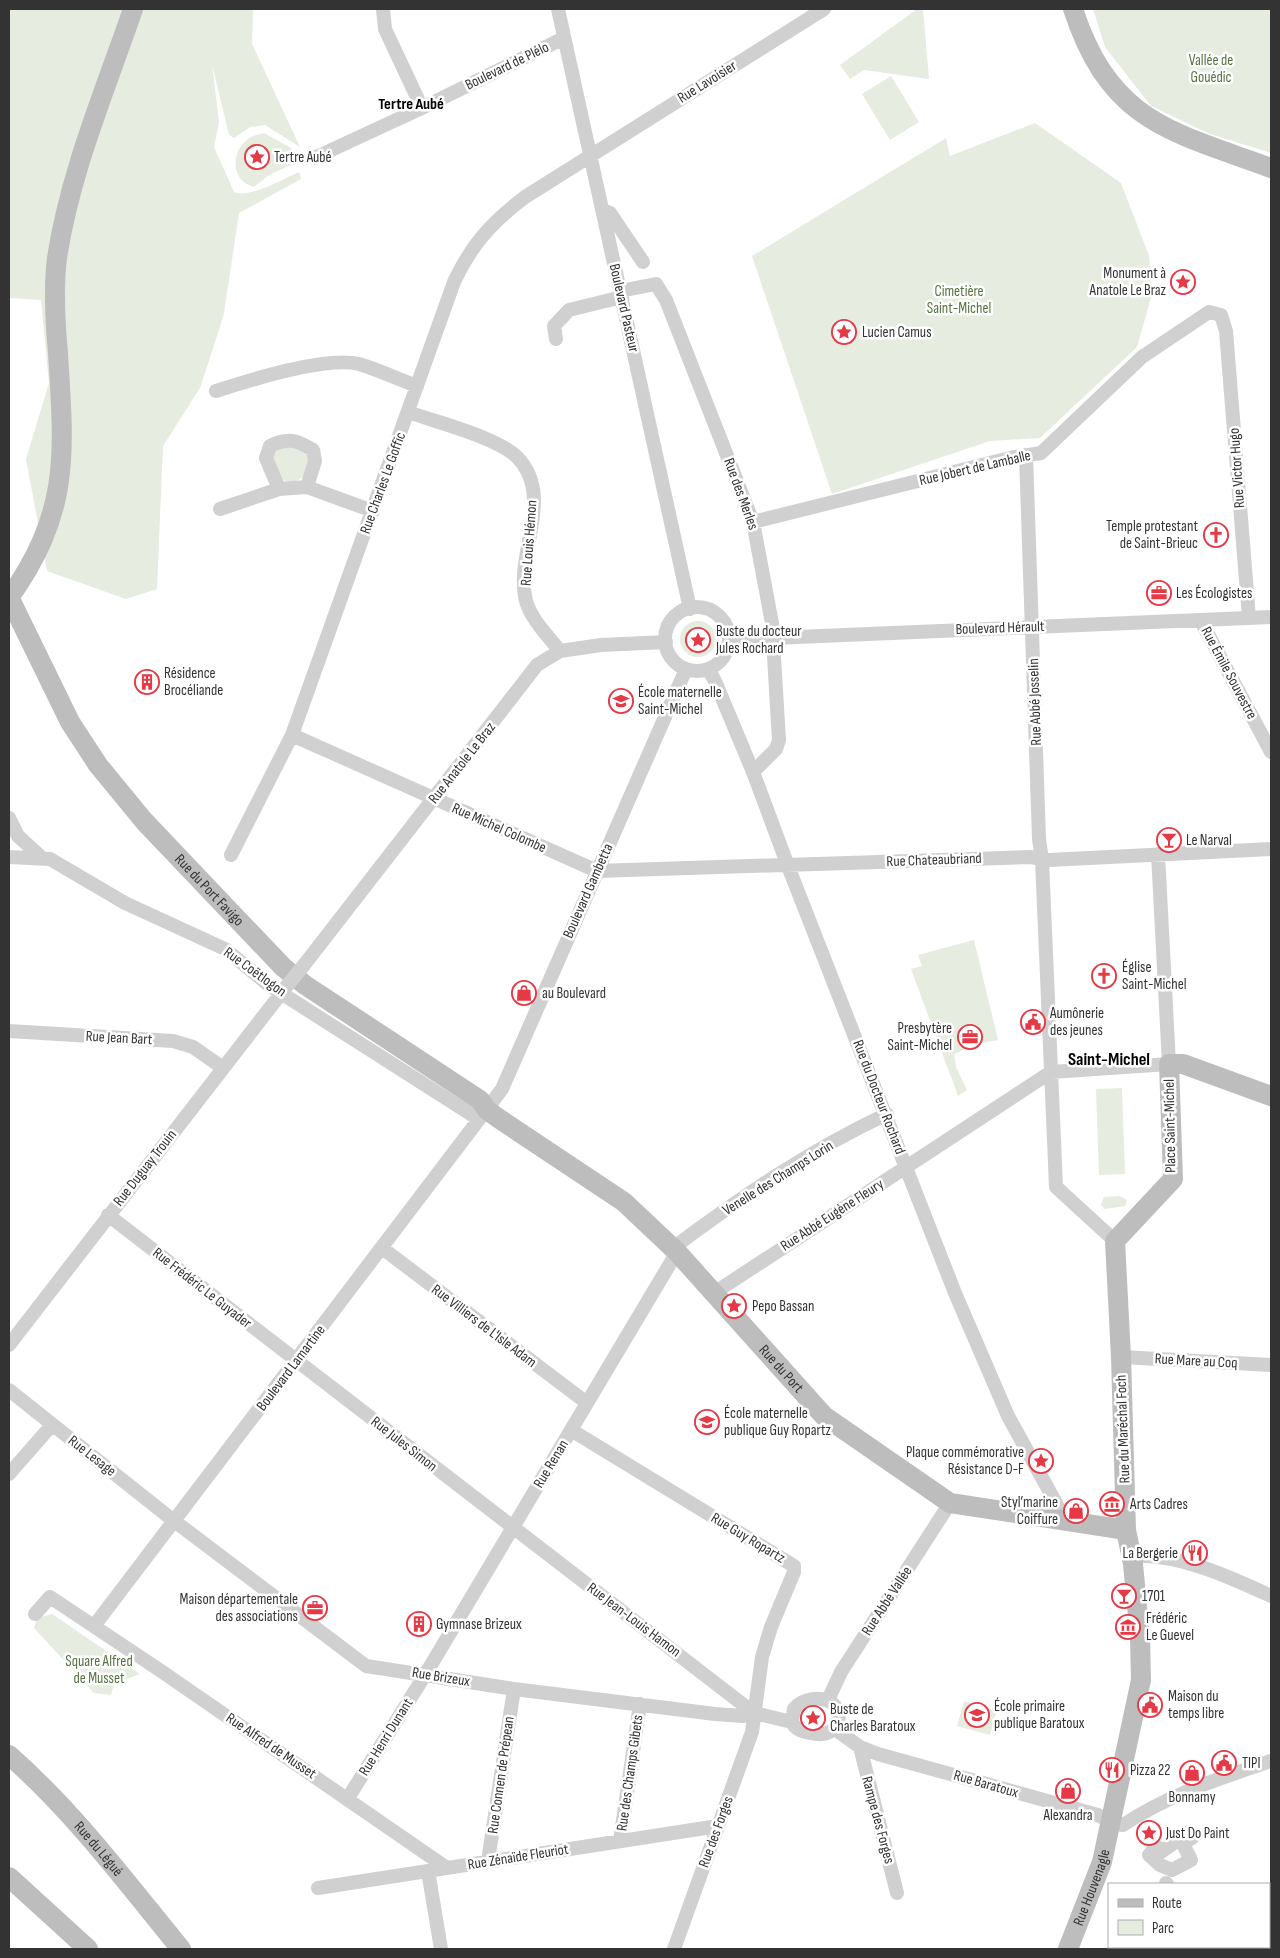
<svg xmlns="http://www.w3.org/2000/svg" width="1280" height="1958" font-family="'Sofia Sans Condensed',sans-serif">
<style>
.green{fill:#e6ecdf}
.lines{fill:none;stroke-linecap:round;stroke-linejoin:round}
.street{stroke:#d0d0d0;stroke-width:14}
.secondary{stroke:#bdbdbd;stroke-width:20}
.street-bridge{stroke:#d0d0d0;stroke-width:14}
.labels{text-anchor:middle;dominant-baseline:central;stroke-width:5;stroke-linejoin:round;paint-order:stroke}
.park-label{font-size:15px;fill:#56703f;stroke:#fff}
.street-label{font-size:15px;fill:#333;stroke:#fff}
.poi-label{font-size:15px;fill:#333;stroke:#fff;text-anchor:start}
.neighbourhood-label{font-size:16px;font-weight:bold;fill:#000;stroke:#fff}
.quarter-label{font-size:18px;font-weight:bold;fill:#000;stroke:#fff}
</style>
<rect width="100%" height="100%" fill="#fff"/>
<path class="green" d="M9 9H253L252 44 300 147 265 125 250 127 234 138 229 135 212 64 219 122 214 147 234 192C248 199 284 179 299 172L301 179 239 213 224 313 218 333 200 388 163 446 157 589 126 599 47 571 26 459 49 383 41 300 9 298Z
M917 9H923L929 79 864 70 850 79 840 65Z
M1093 9H1271V153L1210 134 1151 106 1105 47Z
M891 76 919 122 890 140 862 94Z
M1035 123 1121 183 1149 256 1152 294 1137 347 1040 438 990 441 832 494 752 256 946 138 950 156Z
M264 133 291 148 296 155 293 164 269 175 254 187C231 181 230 152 248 139 252 136 259 134 264 133Z
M286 445 306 453C314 472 299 488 280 479L272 457 275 448Z
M680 639a18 18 0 1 1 36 0a18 18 0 1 1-36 0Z
M974 940 998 1040 977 1044 954 1054 956 1067 967 1090 958 1096 911 969 922 966 918 955Z
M1122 1088 1125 1174 1099 1175 1096 1089Z
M1120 1196 1127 1200 1125 1206 1105 1209 1101 1205 1104 1197Z
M52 1614 140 1674 114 1684 111 1695 94 1693 34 1628 37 1618Z
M964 1701 997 1711 990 1735 957 1726Z"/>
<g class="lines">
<path class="street" d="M383 9 385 29 422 108
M558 9 690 609
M314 158 422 108 564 38
M603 210 610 213 643 262
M620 291 656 284 666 300 753 522 772 623 779 740 776 749 753 772
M556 339 554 326 569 310 622 297
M216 391C250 380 326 356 359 364 379 370 398 379 417 386
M408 412C436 422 497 437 517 457 556 497 514 554 526 601 531 619 548 636 560 651
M1026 455 1039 839 1042 860 1056 1187 1115 1241
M279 489 266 458 270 446C287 437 297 440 313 450L315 461 307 487
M220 509 279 489 307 487 373 511
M753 522 1010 458 1041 453 1142 357 1209 312 1221 315 1226 331 1249 618
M665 639a32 32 0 1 1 64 0a32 32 0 1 1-64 0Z
M1201 621 1271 752
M729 637 773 638 1271 617
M708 669 715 681 753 772 788 866 955 1293 1008 1416 1057 1505 1055 1520
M292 735 597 871 1030 857 1049 860 1271 849
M9 818 18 836 42 858
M231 855 292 735 454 282C472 244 491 223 525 197L824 9
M9 857 50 859 125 903 225 949 270 986 474 1116 487 1110
M304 965 537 665 560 651 601 645 666 642
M9 1031 173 1041 193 1047 223 1068
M108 1215 754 1713 792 1722C795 1729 803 1732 811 1733 845 1742 850 1696 814 1699 805 1700 799 1703 794 1709L792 1722
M382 1248 587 1403
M673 1248C740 1198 810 1150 887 1114
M714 1293 1051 1072 1169 1064 1158 854
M9 1345 286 987
M1121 1357 1271 1365
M9 1390 169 1517 366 1666 514 1689 715 1714 743 1716 754 1713
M571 1430 794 1566V1572L771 1627 762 1657 752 1732 674 1949
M9 1474 52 1425
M1132 1556C1178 1553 1230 1577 1271 1596
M35 1614 50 1597 161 1671 447 1868
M94 1626 502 1089 686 669
M828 1700 841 1672 950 1503
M835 1729 860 1747 878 1754 1098 1815 1112 1823 1123 1825C1170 1794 1218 1779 1271 1761
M860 1747 897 1893
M348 1798 425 1675 677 1252
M1189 1832 1192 1838 1183 1844 1191 1860 1172 1870 1160 1865 1149 1855 1156 1846 1161 1852Z
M620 1841 640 1704
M488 1861 514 1689
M428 1871 441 1949
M1166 1883 1167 1884
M318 1888 718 1826
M1269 1941H1271
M1240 1947 1241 1949
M1162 1949 1163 1947"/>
<g class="secondary">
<path d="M1073 9C1110 122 1170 131 1271 168"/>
<path id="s1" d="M9 597 70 722 98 765 144 821 283 967 305 985 480 1100 487 1110 498 1118 624 1202 677 1252 824 1416 950 1503 1126 1530"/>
<path d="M9 598C71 511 64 453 58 353 55 321 53 290 57 258 70 172 105 91 133 9"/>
<path id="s2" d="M9 1755C74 1812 126 1882 181 1949"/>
<path d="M9 1877 88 1949"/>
<path id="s3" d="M1068 1949 1102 1862 1141 1680 1140 1637 1133 1564 1126 1530 1121 1357 1115 1241 1173 1179 1169 1064H1183L1271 1096"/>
</g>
<path class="street-bridge" d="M286 987 304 965"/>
</g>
<defs>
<symbol id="sight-ring" viewBox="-11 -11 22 22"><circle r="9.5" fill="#fff" stroke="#e63946" stroke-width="1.5"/><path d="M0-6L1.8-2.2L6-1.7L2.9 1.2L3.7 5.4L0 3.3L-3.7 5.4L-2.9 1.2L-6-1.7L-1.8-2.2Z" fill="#e63946"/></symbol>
<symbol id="church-ring" viewBox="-11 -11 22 22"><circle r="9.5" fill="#fff" stroke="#e63946" stroke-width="1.5"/><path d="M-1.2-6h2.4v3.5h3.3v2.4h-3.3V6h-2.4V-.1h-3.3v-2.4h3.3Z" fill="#e63946"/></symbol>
<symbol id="office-ring" viewBox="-11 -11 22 22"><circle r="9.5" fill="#fff" stroke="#e63946" stroke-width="1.5"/><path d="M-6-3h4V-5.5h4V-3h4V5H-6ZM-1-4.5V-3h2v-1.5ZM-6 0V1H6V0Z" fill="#e63946"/></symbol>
<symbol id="building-ring" viewBox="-11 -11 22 22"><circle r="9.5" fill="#fff" stroke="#e63946" stroke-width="1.5"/><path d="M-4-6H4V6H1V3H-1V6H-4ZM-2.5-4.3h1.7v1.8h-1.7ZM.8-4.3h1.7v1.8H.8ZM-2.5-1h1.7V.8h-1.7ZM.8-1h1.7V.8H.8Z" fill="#e63946"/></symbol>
<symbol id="school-ring" viewBox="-11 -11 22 22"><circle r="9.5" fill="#fff" stroke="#e63946" stroke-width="1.5"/><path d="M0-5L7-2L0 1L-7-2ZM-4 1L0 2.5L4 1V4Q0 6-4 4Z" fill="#e63946"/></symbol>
<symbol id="bar-ring" viewBox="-11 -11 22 22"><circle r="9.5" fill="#fff" stroke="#e63946" stroke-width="1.5"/><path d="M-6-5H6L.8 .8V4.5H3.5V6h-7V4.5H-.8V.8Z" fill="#e63946"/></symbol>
<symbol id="shop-ring" viewBox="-11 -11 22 22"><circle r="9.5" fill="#fff" stroke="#e63946" stroke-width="1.5"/><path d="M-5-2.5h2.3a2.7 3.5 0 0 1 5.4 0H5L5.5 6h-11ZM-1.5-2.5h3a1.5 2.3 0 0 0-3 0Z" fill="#e63946"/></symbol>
<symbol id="civic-ring" viewBox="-11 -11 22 22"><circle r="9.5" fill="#fff" stroke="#e63946" stroke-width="1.5"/><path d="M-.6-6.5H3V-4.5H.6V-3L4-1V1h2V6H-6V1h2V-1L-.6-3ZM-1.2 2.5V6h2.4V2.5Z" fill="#e63946"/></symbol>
<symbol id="museum-ring" viewBox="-11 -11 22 22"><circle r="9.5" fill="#fff" stroke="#e63946" stroke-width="1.5"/><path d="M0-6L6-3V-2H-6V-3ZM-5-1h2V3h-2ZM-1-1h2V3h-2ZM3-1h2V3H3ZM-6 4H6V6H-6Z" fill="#e63946"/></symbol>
<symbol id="restaurant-ring" viewBox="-11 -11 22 22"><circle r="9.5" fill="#fff" stroke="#e63946" stroke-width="1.5"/><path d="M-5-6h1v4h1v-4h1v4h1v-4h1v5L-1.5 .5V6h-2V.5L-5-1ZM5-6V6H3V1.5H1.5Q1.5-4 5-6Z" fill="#e63946"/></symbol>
</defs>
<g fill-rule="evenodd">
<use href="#sight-ring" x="243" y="143" width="28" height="28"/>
<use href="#sight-ring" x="1169" y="268" width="28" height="28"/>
<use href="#sight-ring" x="830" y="318" width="28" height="28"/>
<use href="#church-ring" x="1202" y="521" width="28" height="28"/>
<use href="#office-ring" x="1145" y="579" width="28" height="28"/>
<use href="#sight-ring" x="684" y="626" width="28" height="28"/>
<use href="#building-ring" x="133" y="668" width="28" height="28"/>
<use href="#school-ring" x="607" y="687" width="28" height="28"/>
<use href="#bar-ring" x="1155" y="826" width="28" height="28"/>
<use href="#church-ring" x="1090" y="962" width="28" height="28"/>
<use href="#shop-ring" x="510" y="979" width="28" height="28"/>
<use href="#civic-ring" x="1019" y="1008" width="28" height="28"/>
<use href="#office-ring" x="956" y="1023" width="28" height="28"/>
<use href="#sight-ring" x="720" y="1292" width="28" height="28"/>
<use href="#school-ring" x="693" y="1408" width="28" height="28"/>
<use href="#sight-ring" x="1027" y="1447" width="28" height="28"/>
<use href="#museum-ring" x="1098" y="1490" width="28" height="28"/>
<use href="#shop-ring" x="1062" y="1497" width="28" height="28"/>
<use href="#restaurant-ring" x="1181" y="1539" width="28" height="28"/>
<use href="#bar-ring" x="1110" y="1582" width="28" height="28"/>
<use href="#office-ring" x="301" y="1594" width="28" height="28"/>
<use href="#building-ring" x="405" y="1610" width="28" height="28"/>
<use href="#museum-ring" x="1114" y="1613" width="28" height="28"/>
<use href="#civic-ring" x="1136" y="1691" width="28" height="28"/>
<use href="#school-ring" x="963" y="1701" width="28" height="28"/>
<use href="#sight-ring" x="799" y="1704" width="28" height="28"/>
<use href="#civic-ring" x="1210" y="1749" width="28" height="28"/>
<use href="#restaurant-ring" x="1098" y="1756" width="28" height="28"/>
<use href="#shop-ring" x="1178" y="1759" width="28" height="28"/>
<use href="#shop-ring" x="1054" y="1777" width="28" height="28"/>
<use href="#sight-ring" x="1135" y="1819" width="28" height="28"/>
</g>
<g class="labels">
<g class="park-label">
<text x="1211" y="60">Vallée de<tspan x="1211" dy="17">Gouédic</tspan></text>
<text x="959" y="291">Cimetière<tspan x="959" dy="17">Saint-Michel</tspan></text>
<text x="99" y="1661">Square Alfred<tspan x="99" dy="17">de Musset</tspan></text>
</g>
<g class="street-label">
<text transform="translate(507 66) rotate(-26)">Boulevard de Plélo</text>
<text transform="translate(707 82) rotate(-32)">Rue Lavoisier</text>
<text transform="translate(624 308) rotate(77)">Boulevard Pasteur</text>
<text transform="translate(975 468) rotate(-13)">Rue Jobert de Lamballe</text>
<text transform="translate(1237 468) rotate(-94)">Rue Victor Hugo</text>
<text transform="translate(383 483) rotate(-70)">Rue Charles Le Goffic</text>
<text transform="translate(741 494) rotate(70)">Rue des Merles</text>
<text transform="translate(529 543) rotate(-86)">Rue Louis Hémon</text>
<text transform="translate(1000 628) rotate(-2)">Boulevard Hérault</text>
<text transform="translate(1229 673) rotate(62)">Rue Émile Souvestre</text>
<text transform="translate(1035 702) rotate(-92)">Rue Abbé Josselin</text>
<text transform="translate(462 763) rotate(-52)">Rue Anatole Le Braz</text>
<text transform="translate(499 828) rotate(24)">Rue Michel Colombe</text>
<text transform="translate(934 860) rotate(-2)">Rue Chateaubriand</text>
<text stroke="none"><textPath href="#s1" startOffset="358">Rue du Port Favigo</textPath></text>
<text transform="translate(588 891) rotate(-66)">Boulevard Gambetta</text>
<text transform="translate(255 972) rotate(36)">Rue Coëtlogon</text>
<text transform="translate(119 1038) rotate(3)">Rue Jean Bart</text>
<text transform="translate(879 1097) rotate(69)">Rue du Docteur Rochard</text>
<text transform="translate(1170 1126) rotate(-91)">Place Saint-Michel</text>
<text transform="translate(145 1168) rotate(-52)">Rue Duguay Trouin</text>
<text transform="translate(778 1178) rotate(-32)">Venelle des Champs Lorin</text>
<text transform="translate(832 1215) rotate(-33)">Rue Abbé Eugène Fleury</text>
<text transform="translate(202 1288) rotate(38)">Rue Frédéric Le Guyader</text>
<text transform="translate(484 1326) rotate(37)">Rue Villiers de L'Isle Adam</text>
<text transform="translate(1196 1361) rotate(3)">Rue Mare au Coq</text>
<text transform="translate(291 1368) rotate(-53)">Boulevard Lamartine</text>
<text stroke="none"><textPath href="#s1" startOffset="1109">Rue du Port</textPath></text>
<text transform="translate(1123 1429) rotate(-92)">Rue du Maréchal Foch</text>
<text transform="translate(404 1444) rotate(38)">Rue Jules Simon</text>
<text transform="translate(92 1456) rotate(38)">Rue Lesage</text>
<text transform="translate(551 1464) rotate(-59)">Rue Renan</text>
<text transform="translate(748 1538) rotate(31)">Rue Guy Ropartz</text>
<text transform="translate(887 1601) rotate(-57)">Rue Abbé Vallée</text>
<text transform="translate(634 1620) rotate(37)">Rue Jean-Louis Hamon</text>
<text transform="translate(441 1677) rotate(9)">Rue Brizeux</text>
<text transform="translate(386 1737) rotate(-58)">Rue Henri Dunant</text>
<text transform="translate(271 1746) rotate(34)">Rue Alfred de Musset</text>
<text transform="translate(630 1773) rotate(-82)">Rue des Champs Gibets</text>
<text transform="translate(501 1775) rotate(-82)">Rue Connen de Prépean</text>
<text transform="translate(986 1784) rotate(16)">Rue Baratoux</text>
<text transform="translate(878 1820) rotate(75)">Rampe des Forges</text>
<text transform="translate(716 1832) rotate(-70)">Rue des Forges</text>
<text stroke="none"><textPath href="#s2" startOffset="130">Rue du Légué</textPath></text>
<text transform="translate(518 1857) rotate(-9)">Rue Zénaïde Fleuriot</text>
<text stroke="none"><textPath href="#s3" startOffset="66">Rue Houvenagle</textPath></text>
</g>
<g class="poi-label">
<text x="274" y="157">Tertre Aubé</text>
<text x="1166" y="273" text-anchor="end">Monument à<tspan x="1166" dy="17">Anatole Le Braz</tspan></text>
<text x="862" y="332">Lucien Camus</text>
<text x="1198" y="526" text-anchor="end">Temple protestant<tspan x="1198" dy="17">de Saint-Brieuc</tspan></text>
<text x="1176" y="593">Les Écologistes</text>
<text x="716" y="631">Buste du docteur<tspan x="716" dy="17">Jules Rochard</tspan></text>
<text x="164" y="673">Résidence<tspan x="164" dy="17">Brocéliande</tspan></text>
<text x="638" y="692">École maternelle<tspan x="638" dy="17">Saint-Michel</tspan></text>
<text x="1186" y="840">Le Narval</text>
<text x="1122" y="967">Église<tspan x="1122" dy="17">Saint-Michel</tspan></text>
<text x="542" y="993">au Boulevard</text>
<text x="1050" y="1013">Aumônerie<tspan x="1050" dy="17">des jeunes</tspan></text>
<text x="952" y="1028" text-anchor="end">Presbytère<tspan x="952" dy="17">Saint-Michel</tspan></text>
<text x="752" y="1306">Pepo Bassan</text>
<text x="724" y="1413">École maternelle<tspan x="724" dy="17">publique Guy Ropartz</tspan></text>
<text x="1024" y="1452" text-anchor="end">Plaque commémorative<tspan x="1024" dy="17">Résistance D-F</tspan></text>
<text x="1058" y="1502" text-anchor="end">Styl’marine<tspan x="1058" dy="17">Coiffure</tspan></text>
<text x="1130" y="1504">Arts Cadres</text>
<text x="1178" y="1553" text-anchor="end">La Bergerie</text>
<text x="1142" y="1596">1701</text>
<text x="298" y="1599" text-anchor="end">Maison départementale<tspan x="298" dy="17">des associations</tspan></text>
<text x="1146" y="1618">Frédéric<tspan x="1146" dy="17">Le Guevel</tspan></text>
<text x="436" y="1624">Gymnase Brizeux</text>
<text x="1168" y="1696">Maison du<tspan x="1168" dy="17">temps libre</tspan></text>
<text x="994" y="1706">École primaire<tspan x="994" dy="17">publique Baratoux</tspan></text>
<text x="830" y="1709">Buste de<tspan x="830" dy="17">Charles Baratoux</tspan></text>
<text x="1242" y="1763">TIPI</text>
<text x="1130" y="1770">Pizza 22</text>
<text x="1192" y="1797" text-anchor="middle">Bonnamy</text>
<text x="1068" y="1815" text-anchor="middle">Alexandra</text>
<text x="1166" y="1833">Just Do Paint</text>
</g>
<g class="neighbourhood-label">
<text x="411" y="104">Tertre Aubé</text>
</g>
<g class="quarter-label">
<text x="1109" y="1059">Saint-Michel</text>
</g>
</g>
<rect width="1280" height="1958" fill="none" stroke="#333333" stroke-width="20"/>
<rect x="1108" y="1883" width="162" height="65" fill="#ffffff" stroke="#adadad"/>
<rect x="1118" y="1899" width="25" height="8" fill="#bdbdbd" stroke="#adadad"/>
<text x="1152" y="1908" font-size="15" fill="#333333">Route</text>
<rect x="1118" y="1920" width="25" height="15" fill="#e6ecdf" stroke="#adadad"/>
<text x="1152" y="1933" font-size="15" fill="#333333">Parc</text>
</svg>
